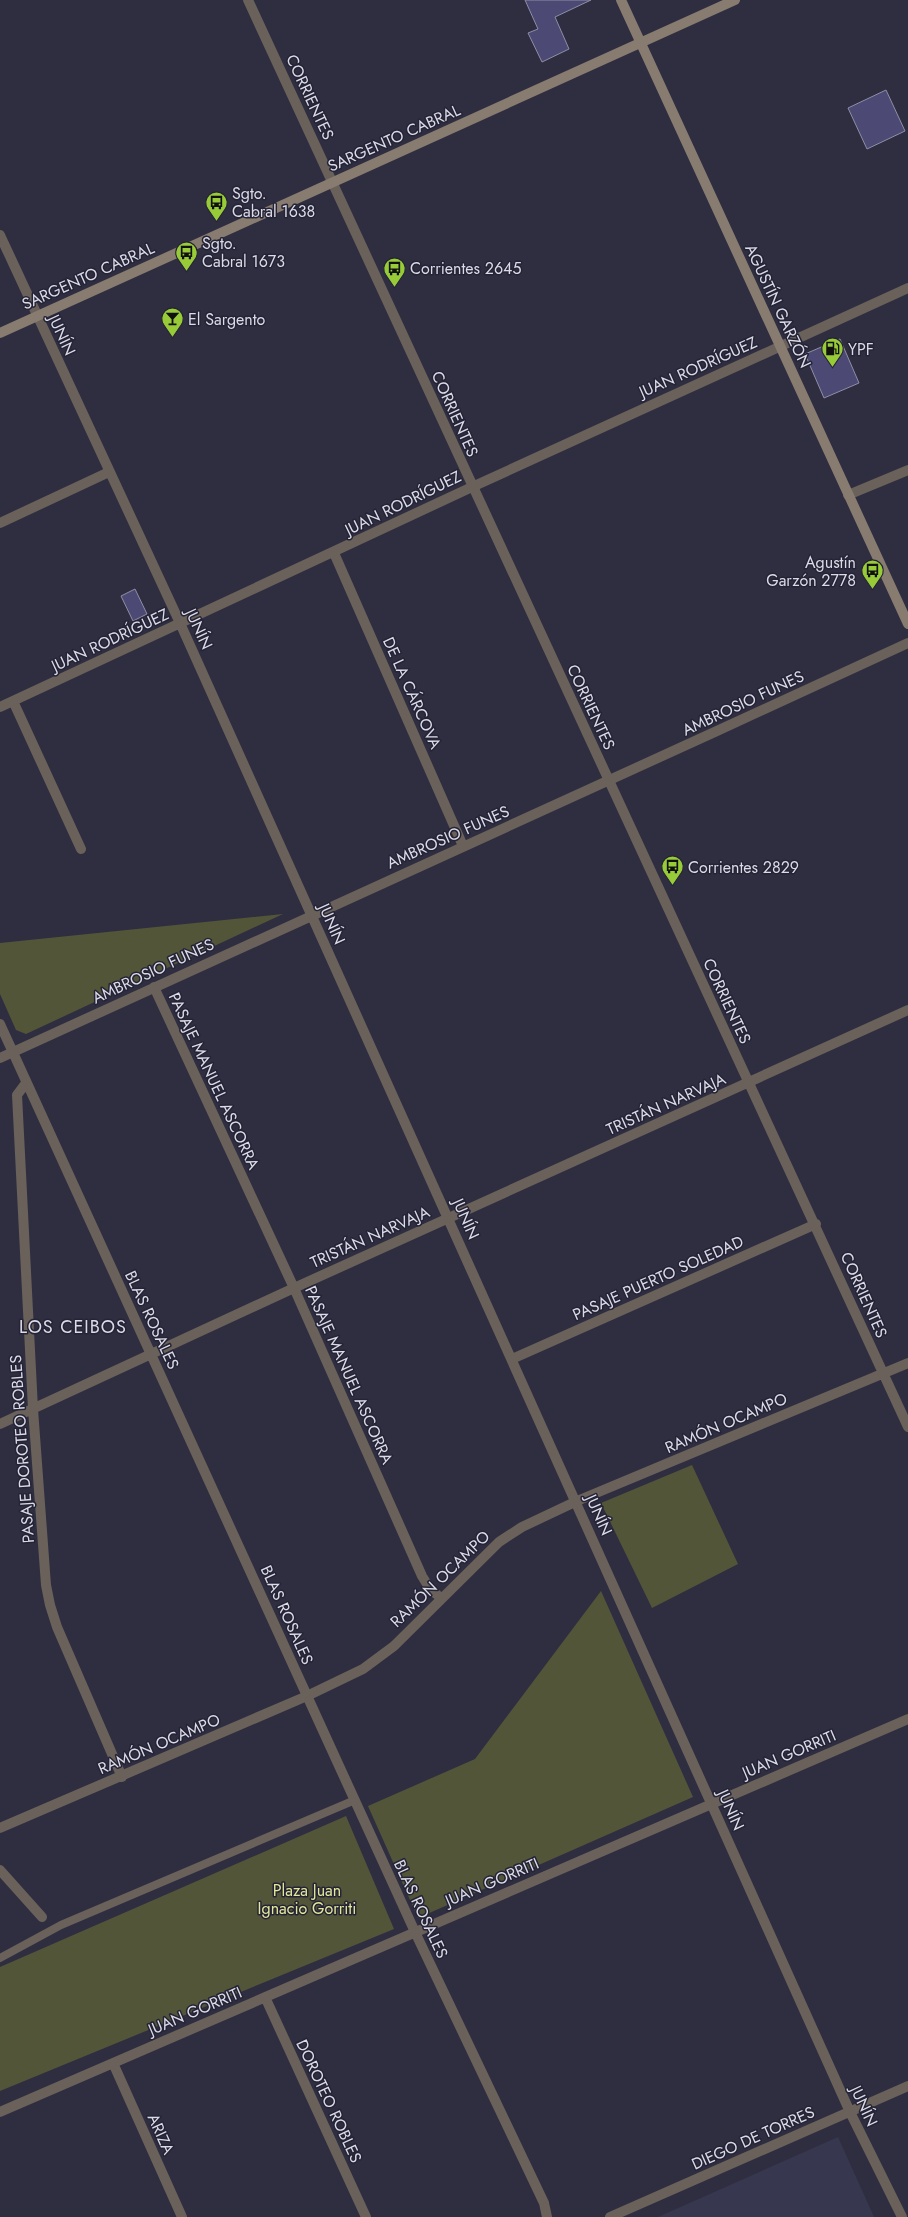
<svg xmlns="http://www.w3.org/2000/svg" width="908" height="2217" font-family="Jost,sans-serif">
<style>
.built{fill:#383750}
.green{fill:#535538}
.building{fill:#4c4a75;stroke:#8e8ea5}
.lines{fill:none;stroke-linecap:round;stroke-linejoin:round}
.lane{stroke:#69615a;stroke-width:8}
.street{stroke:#69615a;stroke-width:10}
.secondary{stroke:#887c70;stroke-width:10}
.labels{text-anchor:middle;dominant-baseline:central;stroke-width:3;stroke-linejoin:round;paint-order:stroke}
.street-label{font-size:16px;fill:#dbdbe8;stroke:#252437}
.poi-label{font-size:16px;fill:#dbdbe8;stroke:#252437;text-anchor:start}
.park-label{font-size:16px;fill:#e4e899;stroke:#252437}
.quarter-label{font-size:18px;letter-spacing:1px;fill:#dbdbe8;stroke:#252437}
</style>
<rect width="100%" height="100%" fill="#2f2e41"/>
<path class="built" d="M838 2137 874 2217H658Z"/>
<path class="green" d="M283 914 26 1034 16 1030 0 994V943Z
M692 1465 738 1564 652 1608 601 1503Z
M601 1591 693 1797 418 1918 368 1806 475 1759Z
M346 1816 394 1929 0 2091V1967Z"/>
<path class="building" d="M525 0H591L555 17 569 49 542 62 528 33 538 29Z
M886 90 905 131 867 149 848 108Z
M840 339 859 383 824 398 805 354Z
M135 589 147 614 133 621 121 596Z"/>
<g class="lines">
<path class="lane" d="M0 1958 61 1925 355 1800"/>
<path class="street" d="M248 0 908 1427
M0 235 180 623 850 2112 902 2217
M848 495 908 470
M0 523 109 472
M334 553 463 846
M13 701 81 849
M0 707 472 487 908 288
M154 987 294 1288 422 1576 430 1589 441 1598
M0 1024 415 1932 544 2203 547 2217
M0 1058C302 919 606 783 908 643
M26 1083 17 1095 33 1409 46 1585 50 1605 57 1627 122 1777
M512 1359 816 1224
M0 1424 294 1288 908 1010
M0 1828 307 1696 363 1669 394 1646 499 1542 522 1527 577 1501 908 1363
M0 1870 42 1917
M265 1997 366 2217
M113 2063 182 2217
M0 2112 908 1719
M610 2217 908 2086"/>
<path class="secondary" d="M621 0 908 624
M0 333 735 0"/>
</g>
<defs>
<symbol id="bus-pin" viewBox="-11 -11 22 30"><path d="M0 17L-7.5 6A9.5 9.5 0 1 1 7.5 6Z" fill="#97cc38" stroke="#252437"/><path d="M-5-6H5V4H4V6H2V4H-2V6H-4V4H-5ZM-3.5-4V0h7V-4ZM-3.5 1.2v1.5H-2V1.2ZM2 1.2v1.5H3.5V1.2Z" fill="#111"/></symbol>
<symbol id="bar-pin" viewBox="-11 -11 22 30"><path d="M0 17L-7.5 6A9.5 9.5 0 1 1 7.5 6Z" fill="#97cc38" stroke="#252437"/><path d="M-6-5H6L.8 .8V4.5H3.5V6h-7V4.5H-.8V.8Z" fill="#111"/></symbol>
<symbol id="fuel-pin" viewBox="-11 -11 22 30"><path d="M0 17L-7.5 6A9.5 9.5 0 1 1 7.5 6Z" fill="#97cc38" stroke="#252437"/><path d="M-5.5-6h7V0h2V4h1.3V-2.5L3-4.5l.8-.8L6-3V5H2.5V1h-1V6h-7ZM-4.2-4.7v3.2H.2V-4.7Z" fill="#111"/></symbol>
</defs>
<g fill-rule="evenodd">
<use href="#bus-pin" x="204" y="190" width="25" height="34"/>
<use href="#bus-pin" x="174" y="240" width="25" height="34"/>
<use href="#bus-pin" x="382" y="256" width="25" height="34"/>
<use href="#bar-pin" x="160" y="306" width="25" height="34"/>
<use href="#fuel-pin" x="820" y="336" width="25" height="34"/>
<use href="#bus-pin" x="860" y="558" width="25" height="34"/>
<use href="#bus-pin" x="660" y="854" width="25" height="34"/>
</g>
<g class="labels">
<g class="street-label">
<text transform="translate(310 97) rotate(65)">CORRIENTES</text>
<text transform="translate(394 138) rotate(-24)">SARGENTO CABRAL</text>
<text transform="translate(88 276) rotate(-24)">SARGENTO CABRAL</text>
<text transform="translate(778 306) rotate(65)">AGUSTÍN GARZÓN</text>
<text transform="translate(62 335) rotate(65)">JUNÍN</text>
<text transform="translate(698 367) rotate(-24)">JUAN RODRÍGUEZ</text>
<text transform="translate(455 414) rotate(66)">CORRIENTES</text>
<text transform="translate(403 503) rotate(-26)">JUAN RODRÍGUEZ</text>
<text transform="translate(199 629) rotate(65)">JUNÍN</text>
<text transform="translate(110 640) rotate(-25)">JUAN RODRÍGUEZ</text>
<text transform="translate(412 693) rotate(66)">DE LA CÁRCOVA</text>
<text transform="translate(743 703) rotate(-25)">AMBROSIO FUNES</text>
<text transform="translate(591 707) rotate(65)">CORRIENTES</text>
<text transform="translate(448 837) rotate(-24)">AMBROSIO FUNES</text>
<text transform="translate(332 924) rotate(66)">JUNÍN</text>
<text transform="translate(153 971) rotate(-25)">AMBROSIO FUNES</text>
<text transform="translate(727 1001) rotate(65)">CORRIENTES</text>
<text transform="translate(214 1081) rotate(65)">PASAJE MANUEL ASCORRA</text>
<text transform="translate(666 1104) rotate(-24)">TRISTÁN NARVAJA</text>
<text transform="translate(466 1219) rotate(66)">JUNÍN</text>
<text transform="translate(370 1237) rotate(-24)">TRISTÁN NARVAJA</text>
<text transform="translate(658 1278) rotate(-24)">PASAJE PUERTO SOLEDAD</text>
<text transform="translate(864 1295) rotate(66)">CORRIENTES</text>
<text transform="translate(152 1320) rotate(65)">BLAS ROSALES</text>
<text transform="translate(349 1375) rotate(66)">PASAJE MANUEL ASCORRA</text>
<text transform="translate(726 1423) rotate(-23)">RAMÓN OCAMPO</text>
<text transform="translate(22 1449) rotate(-94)">PASAJE DOROTEO ROBLES</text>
<text transform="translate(599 1515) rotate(66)">JUNÍN</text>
<text transform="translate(440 1579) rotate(-44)">RAMÓN OCAMPO</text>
<text transform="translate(287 1615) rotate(66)">BLAS ROSALES</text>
<text transform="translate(159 1744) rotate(-23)">RAMÓN OCAMPO</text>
<text transform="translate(789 1754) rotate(-23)">JUAN GORRITI</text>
<text transform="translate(731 1810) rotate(66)">JUNÍN</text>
<text transform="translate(492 1882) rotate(-23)">JUAN GORRITI</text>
<text transform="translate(421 1909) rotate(65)">BLAS ROSALES</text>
<text transform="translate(195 2011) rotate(-23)">JUAN GORRITI</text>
<text transform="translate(329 2101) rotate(65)">DOROTEO ROBLES</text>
<text transform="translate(864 2106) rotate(65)">JUNÍN</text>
<text transform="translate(161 2134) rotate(66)">ARIZA</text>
<text transform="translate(753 2138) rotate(-24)">DIEGO DE TORRES</text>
</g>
<g class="poi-label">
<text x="232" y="193">Sgto.<tspan x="232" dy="18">Cabral 1638</tspan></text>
<text x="202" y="243">Sgto.<tspan x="202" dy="18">Cabral 1673</tspan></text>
<text x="410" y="268">Corrientes 2645</text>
<text x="188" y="319">El Sargento</text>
<text x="848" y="349">YPF</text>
<text x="856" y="562" text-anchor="end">Agustín<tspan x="856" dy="18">Garzón 2778</tspan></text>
<text x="688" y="867">Corrientes 2829</text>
</g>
<g class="park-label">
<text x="307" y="1890">Plaza Juan<tspan x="307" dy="18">Ignacio Gorriti</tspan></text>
</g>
<g class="quarter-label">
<text x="73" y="1327">LOS CEIBOS</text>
</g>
</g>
</svg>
